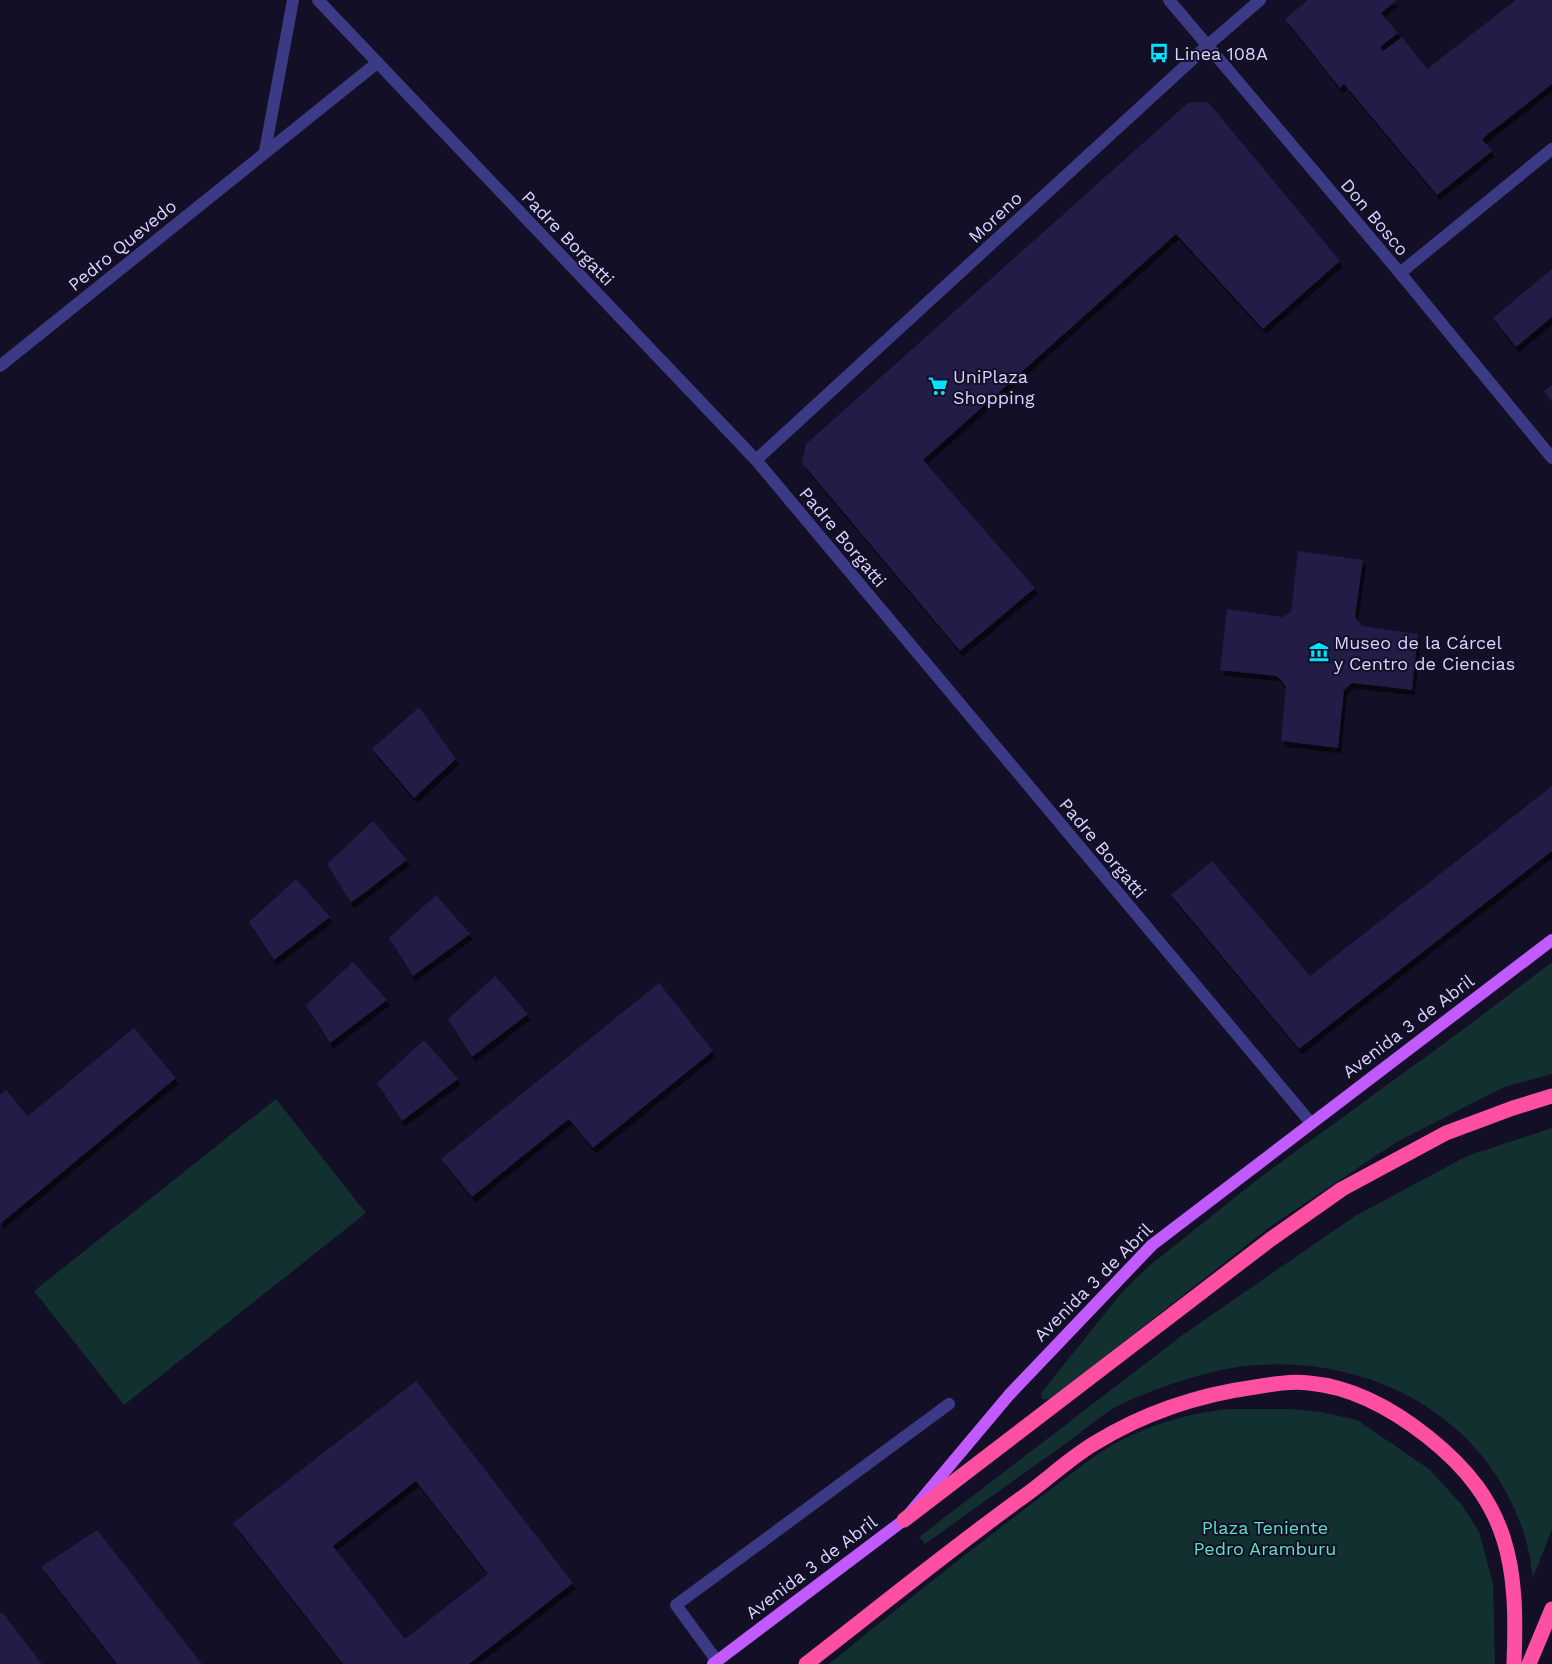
<svg xmlns="http://www.w3.org/2000/svg" width="1552" height="1664" font-family="'Work Sans',sans-serif">
<style>
.green{fill:#12302f}
.building{fill:#241b47;fill-rule:evenodd;filter:url(#shadow)}
.lines{fill:none;stroke-linecap:round;stroke-linejoin:round}
.minor{stroke:#3d3a85;stroke-width:12}
.major{stroke:#c25bff;stroke-width:12}
.highway{stroke:#ff4fa3;stroke-width:15}
.labels{text-anchor:middle;dominant-baseline:central;stroke-width:4;stroke-linejoin:round;paint-order:stroke}
.poi-label{font-size:18px;fill:#d9d4ff;stroke:#130f26;text-anchor:start}
.street-label{font-size:18px;fill:#d9d4ff;stroke:#130f26}
.park-label{font-size:18px;fill:#5fe0c0;stroke:#130f26}
</style>
<defs>
<filter id="shadow"><feDropShadow dx="3" dy="5.5" stdDeviation="0" flood-color="#0009"/></filter>
</defs>
<rect width="100%" height="100%" fill="#130f26"/>
<path class="green" d="M1552 962V1074L1504 1087 1395 1143 1271 1226 1051 1399H1042L1041 1393 1122 1292 1149 1266 1258 1179 1465 1028Z
M276 1099 366 1213 124 1405 34 1291Z
M1552 1128V1529L1533 1578C1531 1567 1530 1555 1527 1544 1494 1422 1378 1357 1257 1365 1216 1367 1161 1386 1124 1403 1103 1412 1083 1432 1064 1445 1017 1478 971 1511 925 1544L919 1537 1184 1334 1355 1216 1467 1156Z
M1227 1409H1290L1321 1412 1357 1420 1429 1469 1462 1505 1479 1532 1493 1583 1495 1664H829C898 1608 967 1552 1038 1499 1068 1477 1098 1450 1132 1435 1163 1421 1194 1413 1227 1409Z"/>
<path class="building" d="M1308 0H1397L1381 13 1398 33 1380 47 1383 51 1402 37 1427 69 1516 0H1552V84L1482 139 1492 151 1437 195 1344 84 1340 88 1285 19Z
M1208 102 1340 261 1263 329 1176 234 923 460 1035 588 960 651 802 463 806 444 1188 103Z
M1552 269V317L1516 347 1493 318Z
M1552 385V403L1544 391Z
M1298 551 1363 560 1355 617 1362 626 1418 634 1412 690 1352 683 1344 690 1338 748 1281 741 1286 686 1277 676 1220 670 1227 609 1282 617 1291 612Z
M419 707 456 759 414 798 372 749Z
M1552 786V851L1299 1049 1171 895 1212 861 1310 976Z
M373 821 407 860 351 903 327 864Z
M296 879 330 917 274 960 249 922Z
M436 895 470 934 413 976 389 938Z
M353 962 387 1000 330 1043 306 1005Z
M495 976 528 1014 472 1057 448 1019Z
M659 983 713 1051 593 1148 569 1119 472 1197 441 1159Z
M134 1028 176 1078 0 1224V1095L6 1090 28 1116Z
M424 1040 458 1079 402 1121 377 1083Z
M416 1381 573 1583 469 1664H343L233 1523ZM416 1481 488 1574 405 1639 333 1546Z
M97 1530 202 1664H117L41 1567Z
M2 1612 42 1664H0V1614Z"/>
<g class="lines">
<path class="minor" d="M318 0 756 460 1311 1123
M1169 0 1400 273 1552 458
M265 151 293 0
M1400 273 1552 149
M0 366 377 63
M756 460 1208 45 1260 0
M717 1661 676 1605 949 1404"/>
<path class="major" d="M713 1664 904 1520 1009 1395 1152 1245 1552 940"/>
<path class="highway" d="M904 1520 1271 1239 1342 1189 1446 1133 1513 1108 1552 1096
M806 1664C877 1609 947 1552 1020 1499 1045 1482 1068 1459 1095 1443 1144 1413 1197 1395 1255 1387 1273 1384 1291 1381 1309 1383 1354 1387 1394 1410 1428 1437 1510 1502 1518 1565 1514 1664
M1529 1664 1552 1609"/>
</g>
<defs>
<symbol id="bus-bare" viewBox="-9 -9 18 18"><path d="M-5-6H5V4H4V6H2V4H-2V6H-4V4H-5ZM-3.5-4V0h7V-4ZM-3.5 1.2v1.5H-2V1.2ZM2 1.2v1.5H3.5V1.2Z" fill="#00e5ff" stroke="#130f26" stroke-width="2.5" paint-order="stroke"/></symbol>
<symbol id="supermarket-bare" viewBox="-9 -9 18 18"><path d="M-6-5.5h2.5l.6 2H6L4.5 2H-2.5L-4.4-4H-6ZM-1.5 3.2a1.3 1.3 0 1 0 .1 0ZM3 3.2a1.3 1.3 0 1 0 .1 0Z" fill="#00e5ff" stroke="#130f26" stroke-width="2.5" paint-order="stroke"/></symbol>
<symbol id="museum-bare" viewBox="-9 -9 18 18"><path d="M0-6L6-3V-2H-6V-3ZM-5-1h2V3h-2ZM-1-1h2V3h-2ZM3-1h2V3H3ZM-6 4H6V6H-6Z" fill="#00e5ff" stroke="#130f26" stroke-width="2.5" paint-order="stroke"/></symbol>
</defs>
<g fill-rule="evenodd">
<use href="#bus-bare" x="1145" y="39" width="28" height="28"/>
<use href="#supermarket-bare" x="924" y="372" width="28" height="28"/>
<use href="#museum-bare" x="1305" y="638" width="28" height="28"/>
</g>
<g class="labels">
<g class="poi-label">
<text x="1174" y="53">Linea 108A</text>
<text x="953" y="376">UniPlaza<tspan x="953" dy="21">Shopping</tspan></text>
<text x="1334" y="642">Museo de la Cárcel<tspan x="1334" dy="21">y Centro de Ciencias</tspan></text>
</g>
<g class="street-label">
<text transform="translate(995 217) rotate(-43)">Moreno</text>
<text transform="translate(1375 217) rotate(50)">Don Bosco</text>
<text transform="translate(568 238) rotate(46)">Padre Borgatti</text>
<text transform="translate(122 245) rotate(-39)">Pedro Quevedo</text>
<text transform="translate(843 537) rotate(50)">Padre Borgatti</text>
<text transform="translate(1103 848) rotate(50)">Padre Borgatti</text>
<text transform="translate(1408 1026) rotate(-37)">Avenida 3 de Abril</text>
<text transform="translate(1093 1282) rotate(-45)">Avenida 3 de Abril</text>
<text transform="translate(811 1567) rotate(-37)">Avenida 3 de Abril</text>
</g>
<g class="park-label">
<text x="1265" y="1527">Plaza Teniente<tspan x="1265" dy="21">Pedro Aramburu</tspan></text>
</g>
</g>
</svg>
